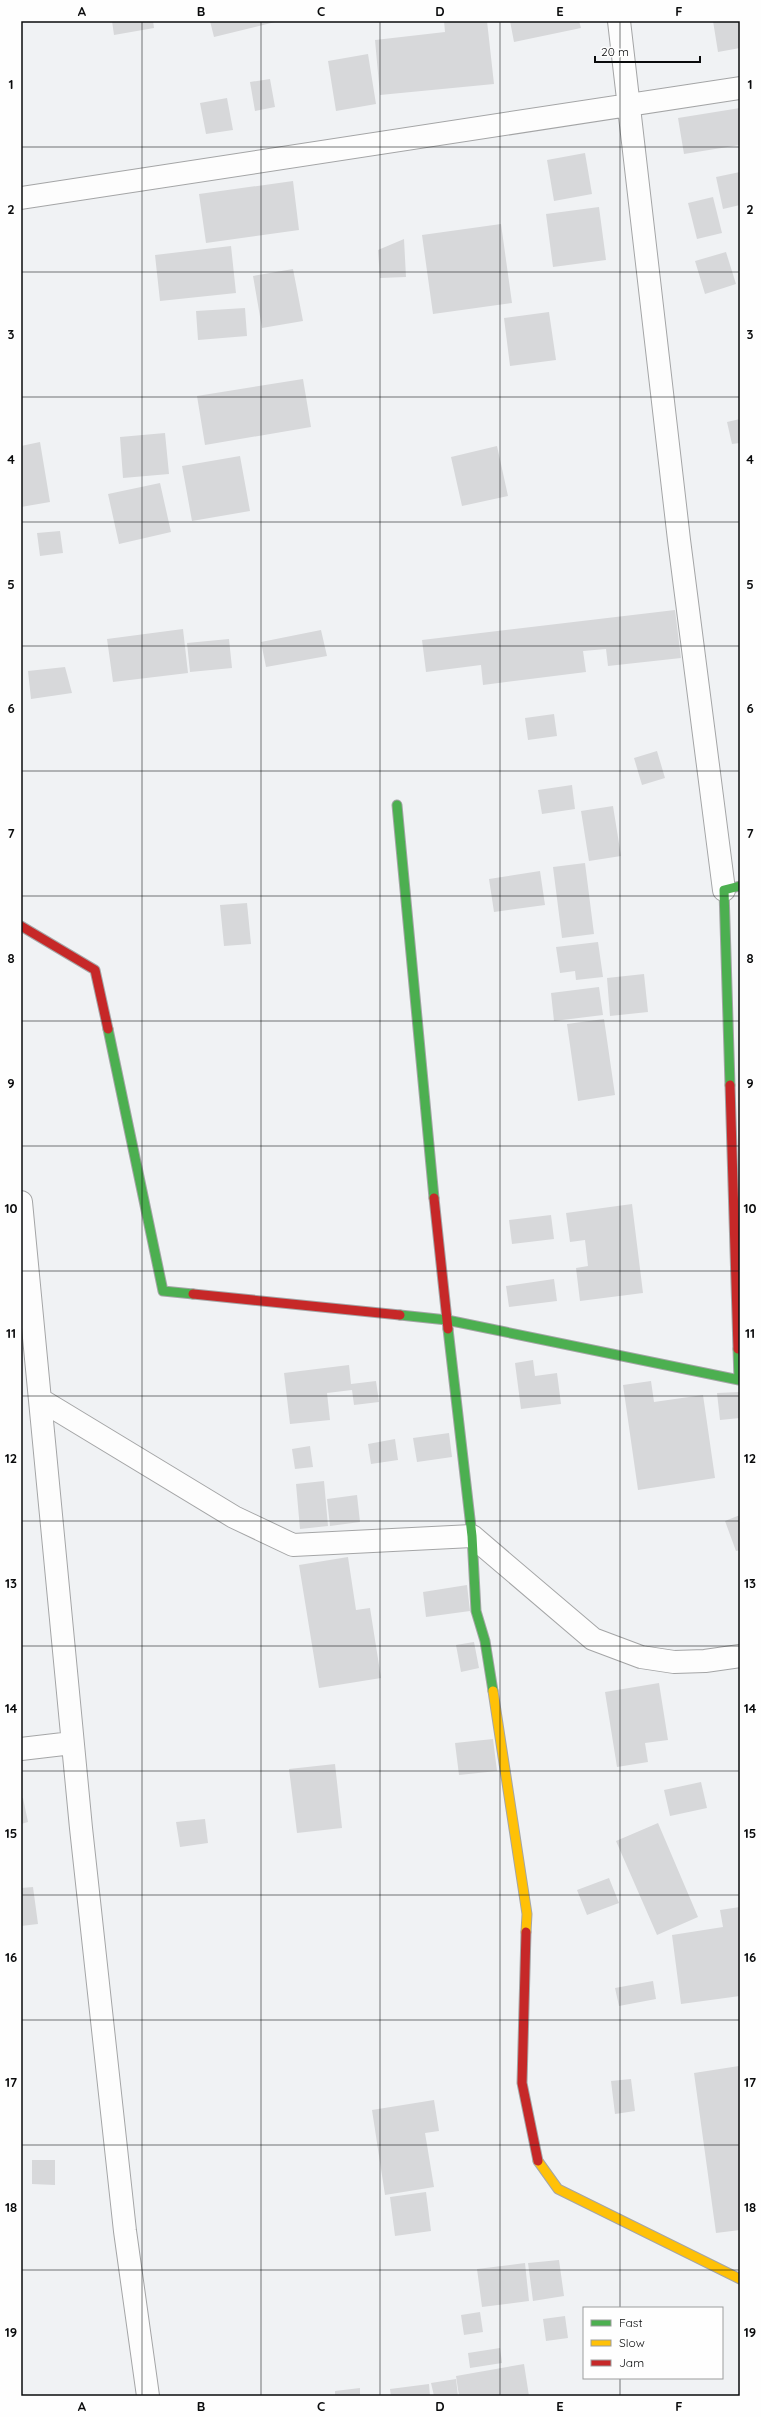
<svg xmlns="http://www.w3.org/2000/svg" width="761" height="2417" font-family="Quicksand,sans-serif">
<style>
.building{fill:#d7d8da}
.lines{fill:none;stroke-linecap:round;stroke-linejoin:round}
.street-casing{stroke:#a4a5a6;stroke-width:24}
.fast-casing{stroke:#a4a5a6;stroke-width:11}
.slow-casing{stroke:#a4a5a6;stroke-width:11}
.jam-casing{stroke:#a4a5a6;stroke-width:11}
.street{stroke:#fdfdfd;stroke-width:22}
.fast{stroke:#4caf50;stroke-width:9}
.slow{stroke:#ffc107;stroke-width:9}
.jam{stroke:#c62828;stroke-width:9}
.grid{fill:none;stroke:#0a0b0c;stroke-width:1;stroke-opacity:0.55}
.neatline{fill:none;stroke:#0a0b0c;stroke-width:1.5}
.grid-label{font-size:13px;text-anchor:middle;font-weight:bold;fill:#0a0b0c}
</style>
<rect width="100%" height="100%" fill="#f0f2f4"/>
<path class="building" d="M112 21H153L154 28 114 35Z
M210 21H275V22L214 37Z
M444 21H487L494 84 380 95 375 40 445 32Z
M510 21H579L581 28 514 42Z
M713 21H740V48L718 52Z
M368 54 376 104 336 111 328 61Z
M270 79 275 107 255 111 250 82Z
M227 98 233 130 206 134 200 103Z
M740 108V145L684 154 678 118Z
M585 153 592 194 554 201 547 160Z
M740 172V205L723 209 716 177Z
M293 181 299 230 206 243 199 194Z
M713 197 722 233 697 239 688 203Z
M599 207 606 260 553 267 546 214Z
M501 224 512 303 433 314 422 235Z
M404 239 406 277 380 278 378 250Z
M231 246 236 293 160 301 155 255Z
M726 252 736 284 705 294 695 261Z
M293 269 303 321 262 328 253 276Z
M245 308 247 336 198 340 196 311Z
M549 312 556 360 510 366 504 318Z
M303 379 311 427 205 445 197 396Z
M740 419V443L732 444 727 422Z
M165 433 169 474 123 478 120 437Z
M40 442 50 502 21 507V446Z
M497 446 508 496 462 506 451 457Z
M240 456 250 511 192 521 182 466Z
M160 483 171 532 119 544 108 494Z
M60 531 63 553 40 556 37 533Z
M675 610 681 658 608 666 606 649 583 651 586 672 483 685 481 665 426 672 422 640Z
M183 629 188 673 113 682 107 639Z
M321 630 327 656 266 667 261 642Z
M229 639 232 668 190 672 187 643Z
M65 667 72 693 31 699 28 671Z
M554 714 557 736 528 740 525 718Z
M657 751 665 778 642 785 634 758Z
M572 785 575 809 542 814 538 790Z
M613 806 621 856 589 861 581 811Z
M585 863 594 934 562 938 553 867Z
M540 871 545 905 494 912 489 879Z
M247 903 251 944 224 946 220 905Z
M598 942 603 977 576 980 575 971 560 973 556 947Z
M644 974 648 1012 610 1016 607 978Z
M599 987 603 1015 554 1021 551 993Z
M604 1019 615 1095 578 1101 567 1024Z
M632 1204 643 1293 580 1301 576 1268 588 1266 585 1240 570 1242 566 1213Z
M551 1215 554 1239 512 1244 509 1220Z
M554 1279 557 1301 509 1307 506 1286Z
M533 1360 535 1376 557 1373 561 1404 521 1409 515 1363Z
M349 1365 351 1384 376 1381 379 1402 354 1405 352 1390 327 1393 330 1420 290 1424 284 1373Z
M651 1381 654 1402 703 1395 715 1478 638 1490 623 1385Z
M739 1392 740 1418 720 1420 717 1393Z
M449 1433 452 1457 417 1462 413 1438Z
M395 1439 398 1460 371 1464 368 1444Z
M310 1446 313 1467 295 1469 292 1449Z
M324 1481 328 1526 300 1529 296 1484Z
M357 1495 360 1522 330 1526 327 1499Z
M740 1515V1550L736 1551 725 1521Z
M348 1557 356 1610 370 1608 381 1678 319 1688 299 1565Z
M467 1585 470 1611 426 1617 423 1592Z
M474 1642 479 1668 461 1672 456 1645Z
M659 1683 668 1740 645 1743 648 1762 617 1767 605 1692Z
M493 1739 497 1771 459 1775 455 1743Z
M335 1764 342 1828 297 1833 289 1769Z
M701 1782 707 1808 670 1816 664 1790Z
M21 1798H23L28 1822 21 1824Z
M205 1819 208 1843 180 1847 176 1822Z
M658 1823 698 1917 657 1935 616 1841Z
M609 1878 619 1903 587 1915 577 1890Z
M33 1887 38 1924 21 1926V1888Z
M740 1907V1996L681 2004 672 1935 723 1927 720 1910Z
M653 1981 656 1999 619 2006 615 1988Z
M739 2066 740 2230 716 2233 694 2073Z
M631 2079 635 2111 615 2114 611 2081Z
M434 2100 439 2131 425 2133 434 2187 385 2195 372 2110Z
M32 2160H55V2185L32 2184Z
M426 2192 431 2231 395 2236 390 2197Z
M559 2260 564 2296 533 2301 528 2263Z
M525 2263 529 2301 482 2307 477 2269Z
M480 2312 483 2332 464 2335 461 2315Z
M565 2316 568 2338 546 2341 543 2319Z
M500 2348 502 2363 470 2368 468 2353Z
M524 2364 529 2396H459L456 2376Z
M456 2379 458 2396H434L431 2383Z
M429 2384 430 2396H391L390 2389Z
M360 2388V2396H335V2391Z"/>
<g class="lines">
<defs>
<path id="street" d="M619 21 679 540 724 890
M21 198 740 88
M21 1202 81 1828 125 2231 148 2396
M41 1400 234 1517 293 1545 472 1536 593 1639 641 1657 674 1662 705 1661 740 1656
M21 1749 72 1743"/>
<path id="fast" d="M397 805 434 1198
M108 1029 163 1291 193 1294
M730 1085 724 890 740 886
M400 1315 447 1320 739 1380 738 1349
M448 1329 472 1536 476 1611 485 1641 493 1691"/>
<path id="slow" d="M493 1691 527 1914 526 1932
M538 2161 558 2189 740 2279"/>
<path id="jam" d="M21 926 95 970 108 1029
M730 1085 738 1349
M434 1198 448 1329
M193 1294 400 1315
M526 1932 522 2083 538 2161"/>
</defs>
<use href="#street" class="street-casing"/>
<use href="#fast" class="fast-casing"/>
<use href="#slow" class="slow-casing"/>
<use href="#jam" class="jam-casing"/>
<use href="#street" class="street"/>
<use href="#fast" class="fast"/>
<use href="#slow" class="slow"/>
<use href="#jam" class="jam"/>
</g>
<path class="grid" d="M142 21V2396M261 21V2396M380 21V2396M500 21V2396M620 21V2308M21 147H740M21 272H740M21 397H740M21 522H740M21 646H740M21 771H740M21 896H740M21 1021H740M21 1146H740M21 1271H740M21 1396H740M21 1521H740M21 1646H740M21 1771H740M21 1895H740M21 2020H740M21 2145H740M21 2270H740M620 2378V2396"/>
<rect width="761" height="2417" fill="none" stroke="#fefefe" stroke-width="44"/>
<rect x="583" y="2307" width="140" height="72" fill="#fefefe" stroke="#9c9d9d"/>
<rect x="591" y="2320" width="20" height="6" fill="#4caf50" stroke="#9c9d9d"/>
<text x="619" y="2327" font-size="12" fill="#0a0b0c">Fast</text>
<rect x="591" y="2340" width="20" height="6" fill="#ffc107" stroke="#9c9d9d"/>
<text x="619" y="2347" font-size="12" fill="#0a0b0c">Slow</text>
<rect x="591" y="2360" width="20" height="6" fill="#c62828" stroke="#9c9d9d"/>
<text x="619" y="2367" font-size="12" fill="#0a0b0c">Jam</text>
<path d="M595 56v6h105v-6" fill="none" stroke="#0a0b0c" stroke-width="2"/>
<text x="601" y="56" font-size="12" fill="#0a0b0c" stroke="#fefefe" stroke-width="3" paint-order="stroke">20 m</text>
<rect x="22" y="22" width="717" height="2373" class="neatline"/>
<g class="grid-label">
<text x="82" y="16">A</text>
<text x="201" y="16">B</text>
<text x="321" y="16">C</text>
<text x="440" y="16">D</text>
<text x="560" y="16">E</text>
<text x="679" y="16">F</text>
<text x="11" y="89">1</text>
<text x="750" y="89">1</text>
<text x="11" y="214">2</text>
<text x="750" y="214">2</text>
<text x="11" y="339">3</text>
<text x="750" y="339">3</text>
<text x="11" y="464">4</text>
<text x="750" y="464">4</text>
<text x="11" y="589">5</text>
<text x="750" y="589">5</text>
<text x="11" y="713">6</text>
<text x="750" y="713">6</text>
<text x="11" y="838">7</text>
<text x="750" y="838">7</text>
<text x="11" y="963">8</text>
<text x="750" y="963">8</text>
<text x="11" y="1088">9</text>
<text x="750" y="1088">9</text>
<text x="11" y="1213">10</text>
<text x="750" y="1213">10</text>
<text x="11" y="1338">11</text>
<text x="750" y="1338">11</text>
<text x="11" y="1463">12</text>
<text x="750" y="1463">12</text>
<text x="11" y="1588">13</text>
<text x="750" y="1588">13</text>
<text x="11" y="1713">14</text>
<text x="750" y="1713">14</text>
<text x="11" y="1838">15</text>
<text x="750" y="1838">15</text>
<text x="11" y="1962">16</text>
<text x="750" y="1962">16</text>
<text x="11" y="2087">17</text>
<text x="750" y="2087">17</text>
<text x="11" y="2212">18</text>
<text x="750" y="2212">18</text>
<text x="11" y="2337">19</text>
<text x="750" y="2337">19</text>
<text x="82" y="2411">A</text>
<text x="201" y="2411">B</text>
<text x="321" y="2411">C</text>
<text x="440" y="2411">D</text>
<text x="560" y="2411">E</text>
<text x="679" y="2411">F</text>
</g>
</svg>
